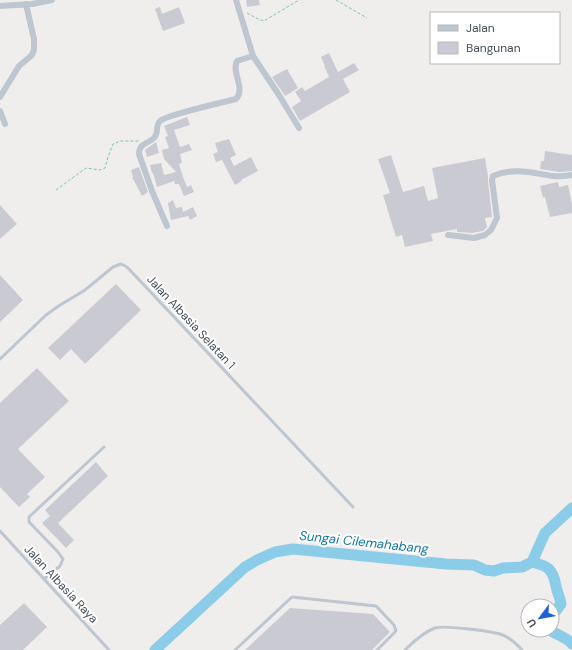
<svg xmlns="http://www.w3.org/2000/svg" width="572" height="650" font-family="'DM Sans',sans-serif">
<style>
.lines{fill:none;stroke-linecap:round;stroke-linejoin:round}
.river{stroke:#8bcde8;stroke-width:11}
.building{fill:#cacbd2}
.path{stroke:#76c9a6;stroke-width:1;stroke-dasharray:3 2;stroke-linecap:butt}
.service{stroke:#bec6cf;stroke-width:3}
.minor{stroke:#bec6cf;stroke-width:6}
.labels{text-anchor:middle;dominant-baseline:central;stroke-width:4;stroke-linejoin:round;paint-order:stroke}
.street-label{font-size:12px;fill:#464f59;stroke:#fff}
.water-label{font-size:13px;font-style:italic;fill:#1278a1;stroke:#fff}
</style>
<rect width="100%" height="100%" fill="#f0eded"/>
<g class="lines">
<path class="river" d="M532 562C548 566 553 569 556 586 557 592 560 597 561 604L552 616
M532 562 545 533 572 508
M550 630C557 635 568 638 572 644
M155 650 245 567 257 560 275 552 293 549 446 564 474 565 485 570 494 571 503 568 522 567 532 562"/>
</g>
<path class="building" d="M246 0H259L260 5 247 7Z
M160 7 162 14 179 7 185 23 163 31 155 9Z
M329 53 338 72 354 63 359 70 343 79 350 92 300 121 292 107 301 101 295 92 302 87 305 91 329 77 324 66H325L321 57Z
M287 69 298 88 285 96 272 77Z
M187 117 190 125 174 130 180 147 189 144 192 150 180 154 182 163 179 164 183 177 187 187 191 185 194 192 184 196 179 184H175L174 181 157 187 153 173H152L150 165 161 163 164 175 176 172 164 159 162 150 169 148 165 137 168 136 164 126Z
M229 139 236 155 230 158 234 166 251 157 258 171 241 180 242 181 235 185 222 160 216 162 213 154 218 152 215 143Z
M156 142 159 153 147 157 145 150Z
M545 151 572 155V171L559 172 540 169 541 161H544Z
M391 155 403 192 424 186 428 201 438 198 432 168 485 158 488 176V181L492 217 485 218 487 227 483 231 472 233 457 232V229L431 234 433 241 405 247 402 235 396 237 383 195 390 193 378 159Z
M139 167 148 192 142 196 132 177H133L131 170Z
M558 182 559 187 568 185 572 204V213L550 217 545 197 543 198 540 186Z
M173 200 176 208 182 207 183 212 193 207 197 216 190 220 188 216 171 220 168 203Z
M0 205 17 224 0 239Z
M0 275 23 300 0 322Z
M116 284 141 310 85 364 71 349 60 360 48 348Z
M37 368 69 401 18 449 45 477 27 494 30 497 19 507 0 487V403Z
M96 462 108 476 58 523 74 540 66 548 42 523 50 516 45 510Z
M24 603 47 627 23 650H0V625Z
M290 608 373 614 390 632 372 650H245Z"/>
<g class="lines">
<path class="path" d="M336 0 367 18
M247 13 258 19 264 21 299 0
M56 190 86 168 100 170 105 168 108 157 113 144 121 141H139"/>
<path class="service" d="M0 359 46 315 57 307 85 290 113 267 121 264 127 267 353 507
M0 531 109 650
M44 579 60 566 63 559 58 552 32 525 29 522V517L104 447
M235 650 292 597 376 606 394 625 396 631 377 650
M405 650C413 642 424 632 435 628 444 625 489 631 500 634 509 637 516 643 522 650"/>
<path class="minor" d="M0 6 32 4 52 0
M253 56 279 95 299 128
M0 97 19 66 32 55 34 50V39L26 4
M0 111 5 124
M167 226 152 191 139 154C139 143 148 144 154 138 159 133 155 126 160 121 166 115 224 102 236 99 246 88 231 73 237 61L253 56 236 0
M448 235 474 238 485 235 491 230 497 218 492 180 493 176C513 167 533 173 553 176 559 177 566 176 572 175"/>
</g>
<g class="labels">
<g class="street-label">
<text transform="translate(191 322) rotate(47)">Jalan Albasia Selatan 1</text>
<text transform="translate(61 584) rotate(47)">Jalan Albasia Raya</text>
</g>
<g class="water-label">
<text transform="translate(364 542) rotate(6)">Sungai Cilemahabang</text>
</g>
</g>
<rect x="430" y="12" width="130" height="52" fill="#ffffff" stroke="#b5b9bd"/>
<rect x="438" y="25" width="20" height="6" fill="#bec6cf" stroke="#b5b9bd"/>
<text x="466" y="32" font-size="12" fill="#464f59">Jalan</text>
<rect x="438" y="42" width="20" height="12" fill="#cacbd2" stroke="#b5b9bd"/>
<text x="466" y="52" font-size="12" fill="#464f59">Bangunan</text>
<g transform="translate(540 618) rotate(238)"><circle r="19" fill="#ffffff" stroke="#b5b9bd"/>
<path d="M0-3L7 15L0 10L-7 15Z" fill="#2062d6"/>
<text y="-6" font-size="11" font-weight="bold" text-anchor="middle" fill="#464f59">U</text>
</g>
</svg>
